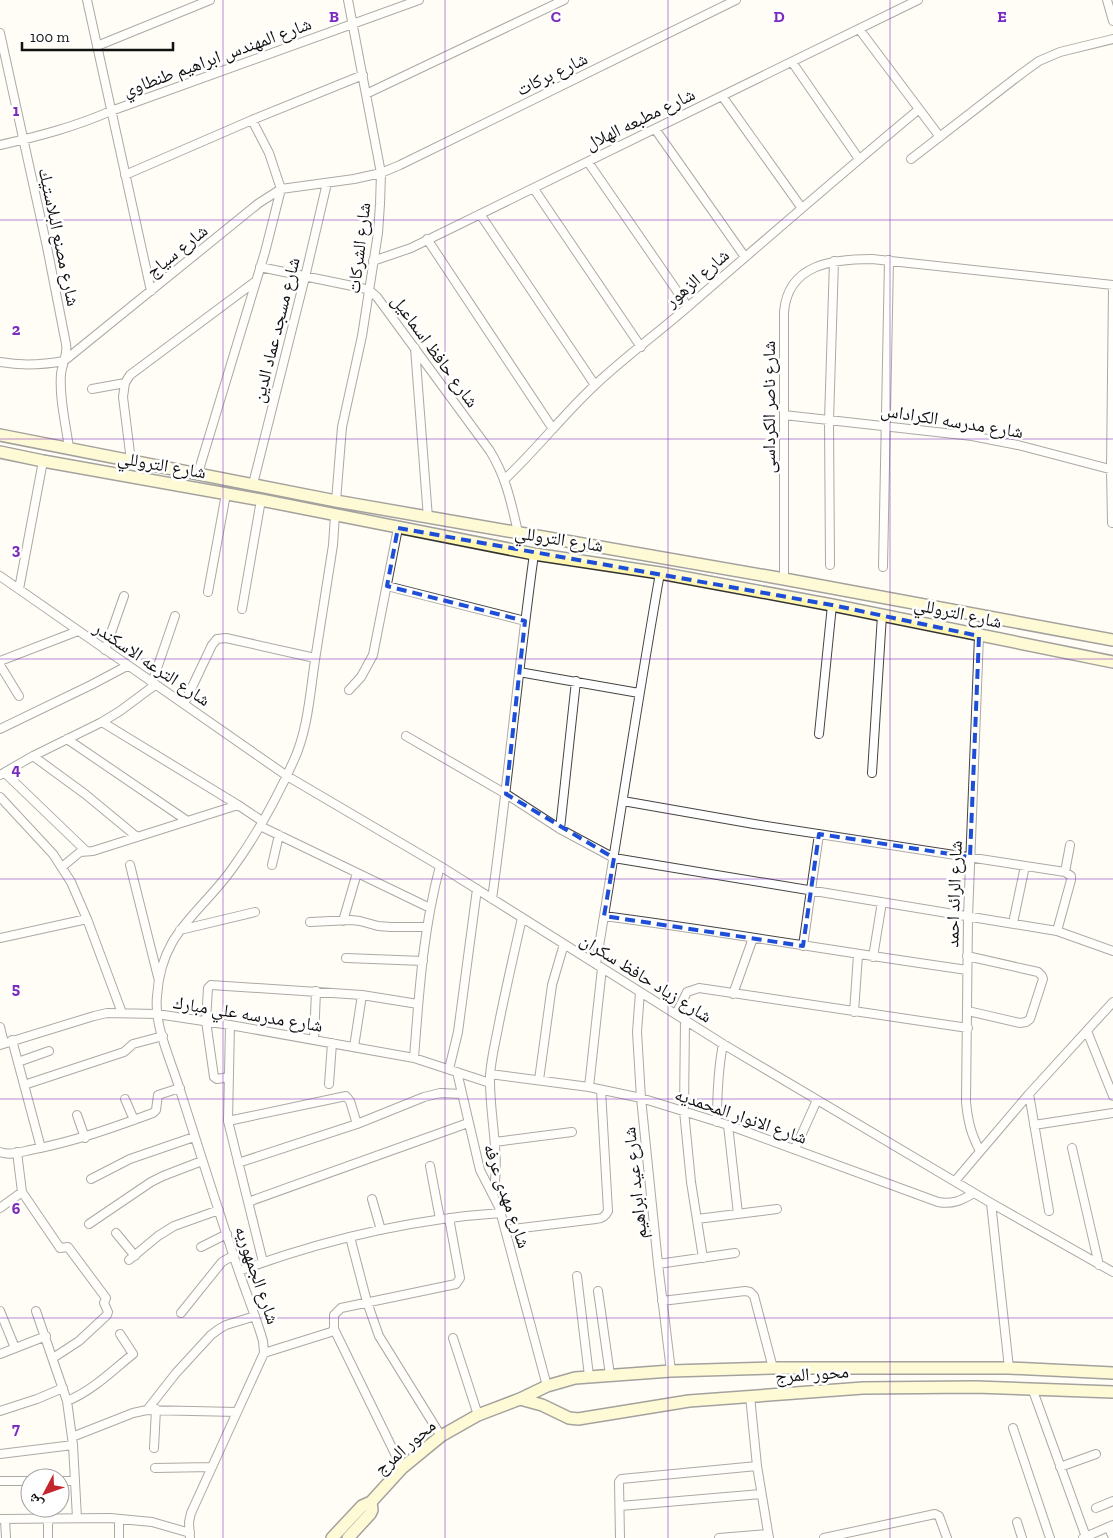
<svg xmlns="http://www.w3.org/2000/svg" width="1113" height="1538" font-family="'Zilla Slab','Noto Naskh Arabic',serif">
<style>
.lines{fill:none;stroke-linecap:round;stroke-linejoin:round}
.street-casing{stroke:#444;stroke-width:10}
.secondary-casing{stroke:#333;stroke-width:14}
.street{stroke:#fff;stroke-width:8}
.secondary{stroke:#fff6b0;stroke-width:11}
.marked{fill:none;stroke:#1d4ed8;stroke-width:4;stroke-dasharray:10 6;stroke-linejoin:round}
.grid{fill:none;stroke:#7b2cbf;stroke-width:1;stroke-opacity:0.55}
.labels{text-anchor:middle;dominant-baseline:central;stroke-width:5;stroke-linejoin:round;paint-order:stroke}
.street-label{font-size:18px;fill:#111;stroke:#fff}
.grid-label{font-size:16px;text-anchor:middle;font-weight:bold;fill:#7b2cbf;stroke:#fff;stroke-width:5;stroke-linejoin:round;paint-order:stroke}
</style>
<rect width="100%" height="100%" fill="#fffdf5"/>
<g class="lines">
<defs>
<path id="street" d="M87 0 151 291
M1107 0 1113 21
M859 29 940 137
M0 33 47 247 66 344C68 355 62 364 61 374 59 398 66 425 69 448
M97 46 210 0
M792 62 859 159
M366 94 564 0
M722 96 801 207
M655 129 745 257
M0 145C40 136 74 127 111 111L419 0
M911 159 1021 74 1039 61 1060 52 1113 39
M588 162 688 307
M125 175 252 120 363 75
M534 189 641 347
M480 214 595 385
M427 239 553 429
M373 261 411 248 918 0
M260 267 362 288 369 290 377 297 490 451C506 477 511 502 518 532
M415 348 428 518
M0 362C22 366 42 365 64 361L259 203 281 189 354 179 381 173 400 165 736 0
M92 389 125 383
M784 415 972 436 1018 445 1113 470
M131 461 123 397 125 383 130 375 256 281
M198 473 265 252 281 189 269 153 252 120
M505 479C536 450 563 415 594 386 625 357 659 332 690 305 766 239 841 174 918 110
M253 484 305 277 327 183
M336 501 342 427 362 336 378 233 380 204 381 173 348 0
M1112 523 1111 469 1113 285
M830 565 829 420 834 261
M883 567 889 260
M0 576 287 776 440 866 723 1044 991 1203 1113 1272
M784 579V312C788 264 833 259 872 259L1113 285
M387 586 525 621
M19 589 43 461
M208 592 226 494
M242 609 261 500
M979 636 968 917 966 1102C968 1122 971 1134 980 1151
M105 650 124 596
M0 661 78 631
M0 665 19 696
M519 672 639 693
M152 683 175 616
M349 690 361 677 373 655 398 528
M184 704 212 645 217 639 226 638 315 658
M102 722 238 805 262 821
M0 729 91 685 127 666
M819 734 832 605
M406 736 506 794 560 829 614 858 1057 931 1113 951
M67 739 186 820
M33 756 85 794 137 837
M5 773 85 850
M872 773 882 615
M0 775 33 756 102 722 120 711 155 685
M0 797 53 854 71 882 87 919 122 1013
M623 801 754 824 1065 872 1071 876V880L1057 931
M260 826 430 908
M560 829 576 681
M130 865 158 977
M272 865 279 835
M62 867 80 852 93 851 238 805
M1065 872 1070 845
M492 899C508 784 518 669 534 554
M604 916C726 932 846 953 967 970
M343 921 357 873
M310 922 351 920 360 921 378 926 391 927H427
M1013 923 1025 866
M180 930 255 912
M0 938 87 919
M803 946 819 834
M967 956 1038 972 1042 976 1043 979 1030 1019 1026 1022 1020 1023 968 1011
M873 957 882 902
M346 958 423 961
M596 964C618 834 637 703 660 573
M640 992 637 1032 641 1098 658 1264 671 1371
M733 994 753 938
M854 1012 858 955
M676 1014 687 992 699 988 968 1028
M685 1020 684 1111 691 1182 703 1258
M230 1025 228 1121 263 1262
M0 1027 4 1043
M1087 1031 1113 1096
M12 1040 41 1148
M314 1040 316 991
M0 1045 94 1016 107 1013 157 1014 230 1025 414 1058 490 1083
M354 1047 362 995
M414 1058C419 993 423 929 440 866
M18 1062 49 1051
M449 1069 458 1032 477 889
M457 1072 480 1170 499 1207 547 1386
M490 1074 589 1087 641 1098 728 1125 938 1202C953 1205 962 1200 974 1193
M229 1077 217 1079 214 1077 206 1021 208 988 211 985 362 995 418 1004
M539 1080 552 985 564 944
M329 1084 332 1043
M24 1085 124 1052 133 1044 163 1036
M589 1087 602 968
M1029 1094 1049 1211
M125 1099 134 1120
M77 1115 85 1138
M228 1121 346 1096 350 1101 357 1124
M717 1122C717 1095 718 1070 723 1044
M728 1125 738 1214
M1034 1125 1113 1113
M495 1142 572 1132
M1072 1148 1099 1265
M795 1149 817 1100
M0 1152C9 1156 21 1152 30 1150 73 1142 112 1128 153 1113L156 1110 158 1095 180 1088
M17 1152 22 1192 60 1248 68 1247 106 1298 104 1303 108 1312 107 1315 79 1341 53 1358
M238 1163 357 1124 424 1097 440 1093 462 1094
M430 1166 440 1219
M91 1179 130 1159 194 1137
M955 1181 1029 1094 1113 1002
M493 1195C501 1155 489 1116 490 1076 491 1058 496 1040 499 1023 506 988 514 953 522 918
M372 1199 381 1230
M248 1202 468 1123
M991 1203 1009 1368
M0 1208 22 1192
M697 1219 777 1209
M89 1224 151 1182 163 1176 202 1161
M505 1230 596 1219C602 1219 605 1217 608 1211L601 1090
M116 1233 135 1256
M350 1237 367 1302 379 1336 441 1436
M201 1247 227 1234
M129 1260 158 1236 174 1226 219 1210
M658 1264 735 1253
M239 1271C323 1240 411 1219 501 1213
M577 1276 589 1376
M598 1291 610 1375
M662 1301 745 1291 750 1292 754 1296 773 1368
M0 1311 15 1348
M36 1311 67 1401 73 1445 77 1518
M181 1313 222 1262 234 1255
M334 1329 402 1468
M453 1338 478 1415
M264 1353 331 1332 334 1329V1315L341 1308 456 1284 460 1278 449 1218
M0 1354 46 1336
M1032 1388 1086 1537
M750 1396 757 1466 769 1538
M67 1401C92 1391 112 1371 133 1354L120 1334
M147 1410 176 1373 211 1335 219 1329 226 1325 255 1316
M0 1411 37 1399 63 1388
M1013 1428 1050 1538
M72 1437 133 1413 147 1410 237 1412
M154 1448 156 1409
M0 1454 73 1445
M1060 1467 1096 1454
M155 1468 212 1467
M0 1481H30
M60 1481H75
M620 1506 761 1494
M1096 1508 1113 1501
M48 1518V1538
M0 1519 110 1518 152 1522 190 1533
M5 1519 6 1538
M119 1519V1538
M1017 1522 1022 1538
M1108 1527 1113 1537
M190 1538 189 1522 191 1513 264 1353 263 1341C256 1317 247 1295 239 1272 218 1210 199 1149 179 1087 170 1058 154 1026 157 996 161 932 199 915 232 869 256 836 277 798 294 760 308 729 310 693 315 660 321 621 327 583 333 545L335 515
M620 1538 619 1482 621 1479 757 1466
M719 1538 768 1534
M824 1538 935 1514 939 1516 947 1538
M1083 1538 1113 1525"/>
<path id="secondary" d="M0 435 336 501 784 579 1113 640
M0 452 43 461 261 500 534 554 660 573 832 605 1113 662
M520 1399 542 1405 569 1418 578 1419 689 1401 863 1388 976 1387 1113 1392
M332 1538 362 1506 371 1502 402 1468 441 1436 478 1415 520 1399 547 1386 575 1378 671 1371 773 1368H1009L1113 1373
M348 1538 370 1514 372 1510 371 1502"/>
</defs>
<use href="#street" class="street-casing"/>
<use href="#secondary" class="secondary-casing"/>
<use href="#street" class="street"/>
<use href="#secondary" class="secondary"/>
</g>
<path d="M0 0H1113V1538H0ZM398 528 832 605 979 636 970 857 819 834 803 946 604 916 614 858 506 794 525 621 387 586Z" fill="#fffdf5" fill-opacity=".55" fill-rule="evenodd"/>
<path class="marked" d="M398 528 832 605 979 636 970 857 819 834 803 946 604 916 614 858 506 794 525 621 387 586Z"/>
<path class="grid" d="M223 0V1538M445 0V1538M668 0V1538M890 0V1538M0 220H1113M0 439H1113M0 659H1113M0 879H1113M0 1099H1113M0 1318H1113"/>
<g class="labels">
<g class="street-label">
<text transform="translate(217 57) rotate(-20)">شارع المهندس ابراهيم طنطاوي</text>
<text transform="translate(552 74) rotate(-26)">شارع بركات</text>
<text transform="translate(640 119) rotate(-26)">شارع مطبعه الهلال</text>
<text transform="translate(59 237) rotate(78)">شارع مصنع البلاستيك</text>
<text transform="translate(359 248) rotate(-83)">شارع الشركات</text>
<text transform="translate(177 251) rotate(-39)">شارع سياج</text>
<text transform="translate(697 278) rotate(-41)">شارع الزهور</text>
<text transform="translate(276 330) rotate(-76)">شارع مسجد عماد الدين</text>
<text transform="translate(435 351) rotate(54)">شارع حافظ اسماعيل</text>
<text transform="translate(769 407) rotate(-90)">شارع ناصر الكرداسى</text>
<text transform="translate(952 421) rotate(9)">شارع مدرسه الكراداس</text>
<text transform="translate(162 465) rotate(10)">شارع التروللي</text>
<text transform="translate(559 539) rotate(9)">شارع التروللي</text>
<text transform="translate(958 613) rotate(12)">شارع التروللي</text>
<text transform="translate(152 664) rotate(34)">شارع الترعه الاسكندر</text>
<text transform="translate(954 894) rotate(-88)">شارع الرائد احمد</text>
<text transform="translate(646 978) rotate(32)">شارع زياد حافظ سكران</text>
<text transform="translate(248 1014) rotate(9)">شارع مدرسه علي مبارك</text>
<text transform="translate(741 1116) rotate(19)">شارع الانوار المحمديه</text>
<text transform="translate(635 1183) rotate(-96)">شارع عيد ابراهيم</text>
<text transform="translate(507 1196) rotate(71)">شارع مهدى عرفه</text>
<text transform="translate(257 1275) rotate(71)">شارع الجمهوريه</text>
<text transform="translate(812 1374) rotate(-4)">محور المرج</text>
<text transform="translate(405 1447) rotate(-41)">محور المرج</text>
</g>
</g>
<g class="grid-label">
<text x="334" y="22">B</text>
<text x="556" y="22">C</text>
<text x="779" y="22">D</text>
<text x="1002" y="22">E</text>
<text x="16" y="116">1</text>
<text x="16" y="335">2</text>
<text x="16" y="555">3</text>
<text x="16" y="775">4</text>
<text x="16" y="994">5</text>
<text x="16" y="1214">6</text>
<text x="16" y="1434">7</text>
</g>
<g transform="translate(45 1493) rotate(229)"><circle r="24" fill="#ffffff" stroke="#a0a0a0"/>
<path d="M0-4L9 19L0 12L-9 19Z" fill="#c4262e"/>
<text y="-8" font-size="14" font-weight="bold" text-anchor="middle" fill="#111111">ش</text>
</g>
<path d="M22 42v8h151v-8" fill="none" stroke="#111111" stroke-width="2.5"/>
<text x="30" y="42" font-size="15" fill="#111111" stroke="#ffffff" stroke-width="4" paint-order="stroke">100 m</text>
</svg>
